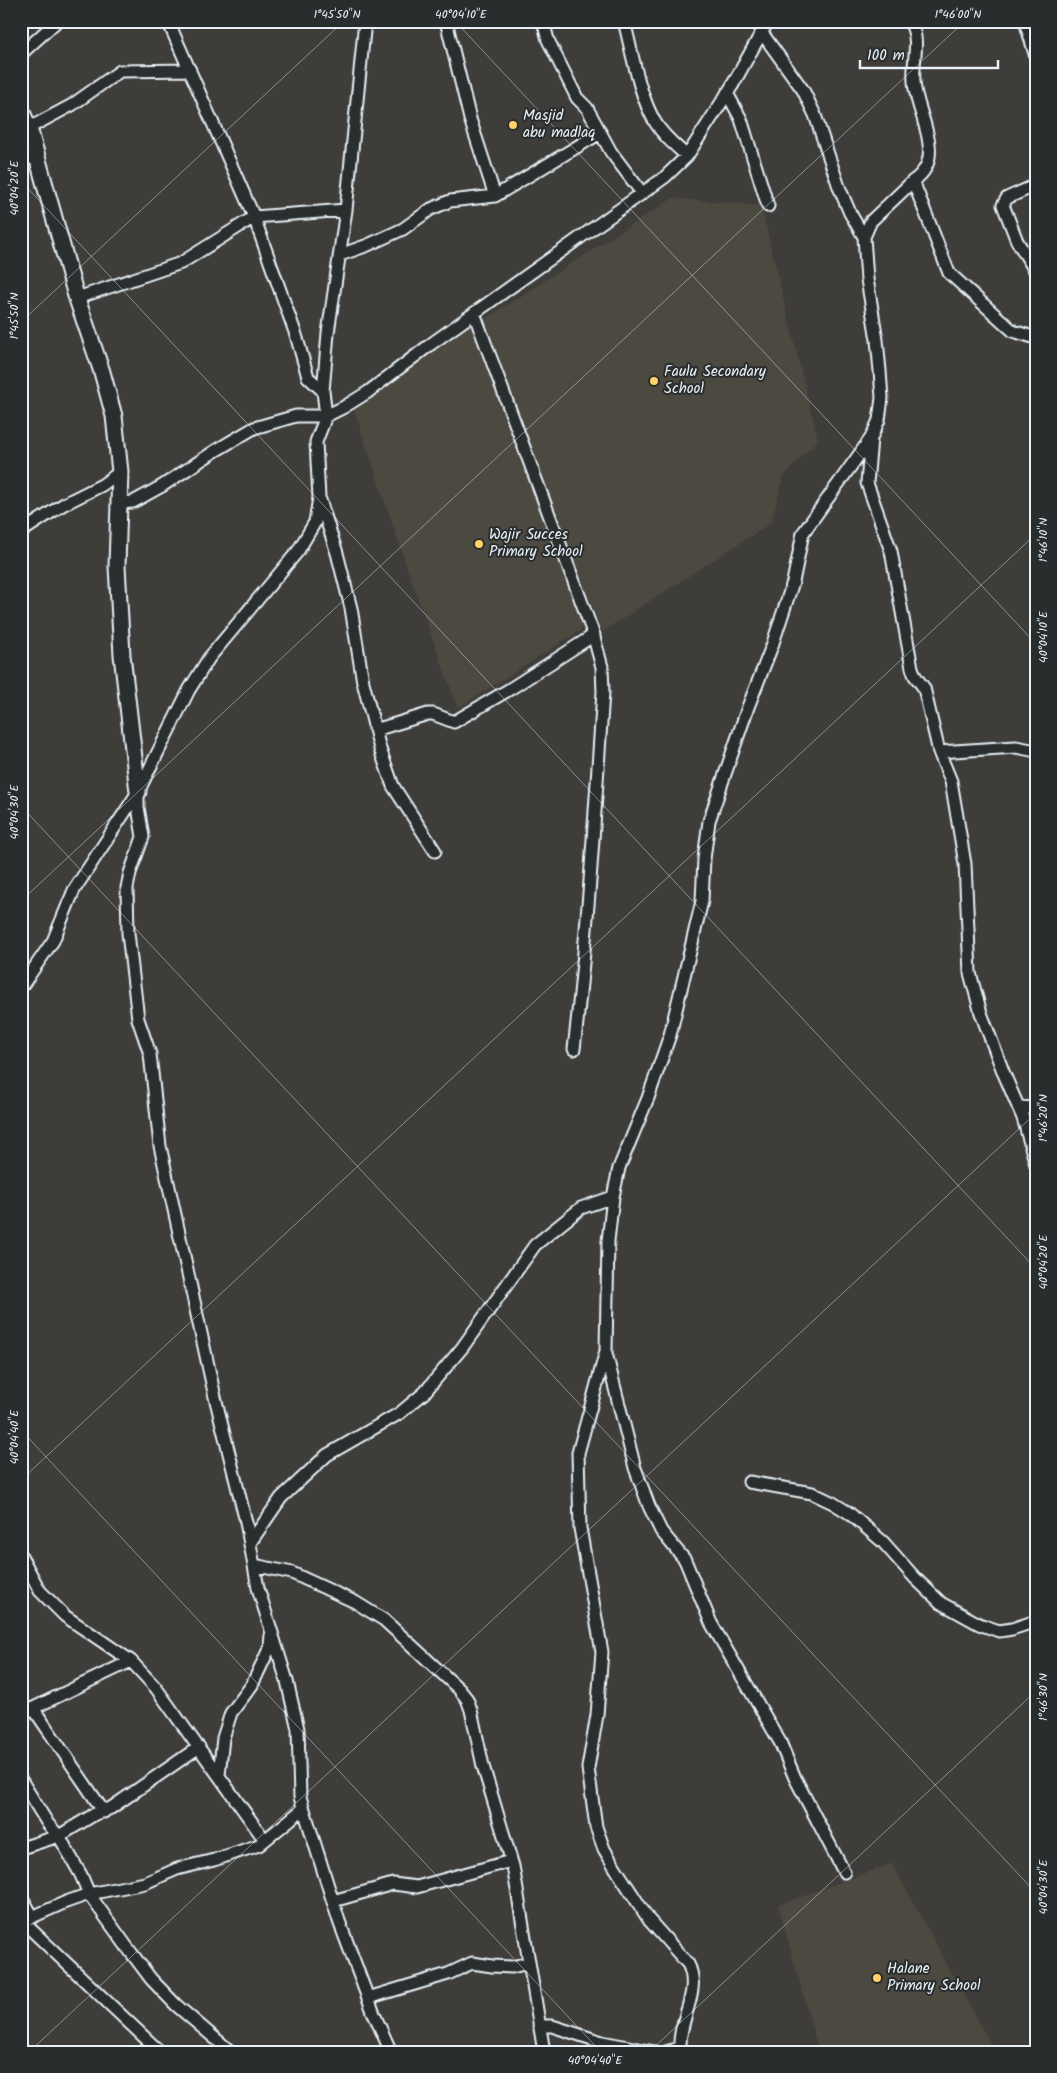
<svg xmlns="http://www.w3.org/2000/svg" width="1057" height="2073" font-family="Kalam,sans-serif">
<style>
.built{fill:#4c4841}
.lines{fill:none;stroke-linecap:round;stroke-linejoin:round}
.street-casing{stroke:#e8f1f8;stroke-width:15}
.secondary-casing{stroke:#e8f1f8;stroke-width:19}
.street{stroke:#2a2d2e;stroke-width:11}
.secondary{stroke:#2a2d2e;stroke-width:15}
.ticks{fill:none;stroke:#e8f1f8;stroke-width:1;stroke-opacity:0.45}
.poi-dot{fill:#ffd166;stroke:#2a2d2e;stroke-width:2}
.labels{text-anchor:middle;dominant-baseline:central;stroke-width:4;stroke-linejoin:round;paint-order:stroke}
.poi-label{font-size:15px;fill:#e8f1f8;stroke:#2a2d2e;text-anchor:start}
.neatline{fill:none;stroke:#e8f1f8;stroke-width:2}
.ticks-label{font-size:12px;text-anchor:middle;fill:#e8f1f8}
</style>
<rect width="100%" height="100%" fill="#3e3d39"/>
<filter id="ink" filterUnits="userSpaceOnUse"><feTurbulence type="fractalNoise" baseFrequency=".02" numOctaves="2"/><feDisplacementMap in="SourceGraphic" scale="10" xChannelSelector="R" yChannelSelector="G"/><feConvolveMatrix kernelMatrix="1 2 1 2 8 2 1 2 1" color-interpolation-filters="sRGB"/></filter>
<g filter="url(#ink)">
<path class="built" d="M673 198 761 206 818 440 784 476 771 523 602 632 482 321Z
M474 316 589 625 458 708 415 591 353 407Z
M892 1863 995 2052H819L778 1905Z"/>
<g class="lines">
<defs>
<path id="street" d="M168 21 254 217 296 335 308 377 323 391
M446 21 470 119 495 196
M543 21 548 40 577 98 587 108 611 152 642 193
M624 21C632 52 639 95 655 122 663 136 676 146 687 156
M1025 21 1036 57
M762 33 803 90 815 115 839 187 850 213 864 237
M21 54 57 21
M727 93 741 119 768 206
M29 128 72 105 120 71 190 70
M21 161 28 157 38 160
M913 181 949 273 1013 331 1036 338
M1036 185 1007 198 1003 205 1017 241 1036 272
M340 255 368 245 403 229 431 209 450 201 495 196 600 133
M77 298 181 263 254 217 346 210
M474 313 592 630 602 667 603 692C595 811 588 930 574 1049
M871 439 867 483 891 551 912 668 915 676 924 688 939 752 951 781 965 864 970 973 981 1013 1004 1074 1023 1118 1036 1165
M320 500 337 553 351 608 363 682 380 749 393 786 435 851
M119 503 133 502 162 486 215 451 254 428 296 416H326L344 407 368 392 431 344 665 177 687 156 732 86 768 21
M21 532 64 504 102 485 120 472
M375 730 428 714H433L454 722 510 689 594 635
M939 752 1016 747 1036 751
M138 792V807L143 837 130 873 127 888 128 933 138 1019 150 1054 160 1146 215 1397 246 1522 258 1588 287 1681 298 1729 300 1797 339 1921 374 2014 391 2052
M21 987 53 941 74 890 138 792 189 690 209 658 298 551 315 522 319 498 316 442 326 416 323 391 328 333 346 210 365 21
M1018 1107 1036 1108
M606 1353 635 1468 649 1506 661 1531 685 1560 711 1623 780 1742 795 1778 844 1872
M749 1482 812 1493 833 1503 849 1513 883 1542 915 1578 941 1603 979 1624 999 1631 1012 1629 1036 1621
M250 1543 281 1498 327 1455 400 1413 424 1393 462 1348 535 1245 581 1208 613 1197
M21 1556 40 1591 65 1616 131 1661 156 1688 264 1839
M254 1565 292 1573 355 1602 384 1620 459 1689 467 1699 471 1710 483 1766 513 1866 544 2052
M33 1708 104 1812
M21 1714 131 1661
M219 1775 223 1738 231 1713 252 1685 270 1647 271 1635
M21 1780 48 1824 59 1836 81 1875 89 1894 127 1947 151 1979 176 2005 231 2052
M21 1848 59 1836 95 1814 111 1808 199 1747
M21 1896 33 1917
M333 1901 393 1884 417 1887 511 1861
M21 1922 66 1902 89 1894 145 1883 177 1869 214 1860 259 1845 303 1809
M23 1922 160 2052
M368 1998 448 1974 472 1963 492 1966 512 1967 528 1963
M539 2026H552L602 2042 655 2052
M666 2052 680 2048
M685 2052 680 2048C678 2020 702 1991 688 1964L649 1920 616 1869 604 1849 596 1827 588 1768 597 1715 602 1652 580 1528 578 1453 606 1351 608 1241 613 1197 619 1168 648 1098 670 1035 702 901 704 859 709 821 748 707 772 646 793 582 803 533 871 438 879 420 882 398 880 371 877 340 867 279 864 237 871 221 913 181C949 158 915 112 914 81 912 59 921 43 910 21"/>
<path id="secondary" d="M21 110 29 128 76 296 102 372 114 416 120 472 117 566 122 655 138 792"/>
</defs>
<use href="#street" class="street-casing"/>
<use href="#secondary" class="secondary-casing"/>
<use href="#street" class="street"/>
<use href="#secondary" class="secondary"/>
</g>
</g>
<path class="ticks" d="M455 21 1036 644M21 181 1036 1269M21 322 344 21M21 806 1036 1893M21 901 965 21M21 1430 601 2052M21 1480 1036 534M29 2052 1036 1113M649 2052 1036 1691"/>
<g class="poi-dot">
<circle cx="513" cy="125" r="5"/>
<circle cx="654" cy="381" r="5"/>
<circle cx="479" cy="544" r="5"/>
<circle cx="877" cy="1978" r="5"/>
</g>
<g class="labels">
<g class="poi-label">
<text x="523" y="116">Masjid<tspan x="523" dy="17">abu madlaq</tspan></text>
<text x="664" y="372">Faulu Secondary<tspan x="664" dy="17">School</tspan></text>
<text x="489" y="535">Wajir Succes<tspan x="489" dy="17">Primary School</tspan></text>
<text x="887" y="1969">Halane<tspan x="887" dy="17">Primary School</tspan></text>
</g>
</g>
<rect width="1057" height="2073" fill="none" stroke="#2a2d2e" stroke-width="55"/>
<path d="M860 60v8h138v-8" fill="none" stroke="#e8f1f8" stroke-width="2.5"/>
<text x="867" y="60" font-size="15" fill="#e8f1f8" stroke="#2a2d2e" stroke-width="4" paint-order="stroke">100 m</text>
<rect x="28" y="28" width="1002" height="2018" class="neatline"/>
<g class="ticks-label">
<text x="337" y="18">1°45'50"N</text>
<text x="461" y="18">40°04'10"E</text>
<text x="958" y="18">1°46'00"N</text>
<text transform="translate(14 188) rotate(-90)" y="4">40°04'20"E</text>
<text transform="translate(14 316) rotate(-90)" y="4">1°45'50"N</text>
<text transform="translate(1043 540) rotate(-90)" y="4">1°46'10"N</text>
<text transform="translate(1043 637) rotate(-90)" y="4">40°04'10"E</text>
<text transform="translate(14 812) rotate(-90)" y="4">40°04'30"E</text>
<text transform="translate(1043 1118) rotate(-90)" y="4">1°46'20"N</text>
<text transform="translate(1043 1262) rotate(-90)" y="4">40°04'20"E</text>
<text transform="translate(14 1437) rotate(-90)" y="4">40°04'40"E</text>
<text transform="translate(1043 1697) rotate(-90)" y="4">1°46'30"N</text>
<text transform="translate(1043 1887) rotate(-90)" y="4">40°04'30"E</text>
<text x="595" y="2064">40°04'40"E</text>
</g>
</svg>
